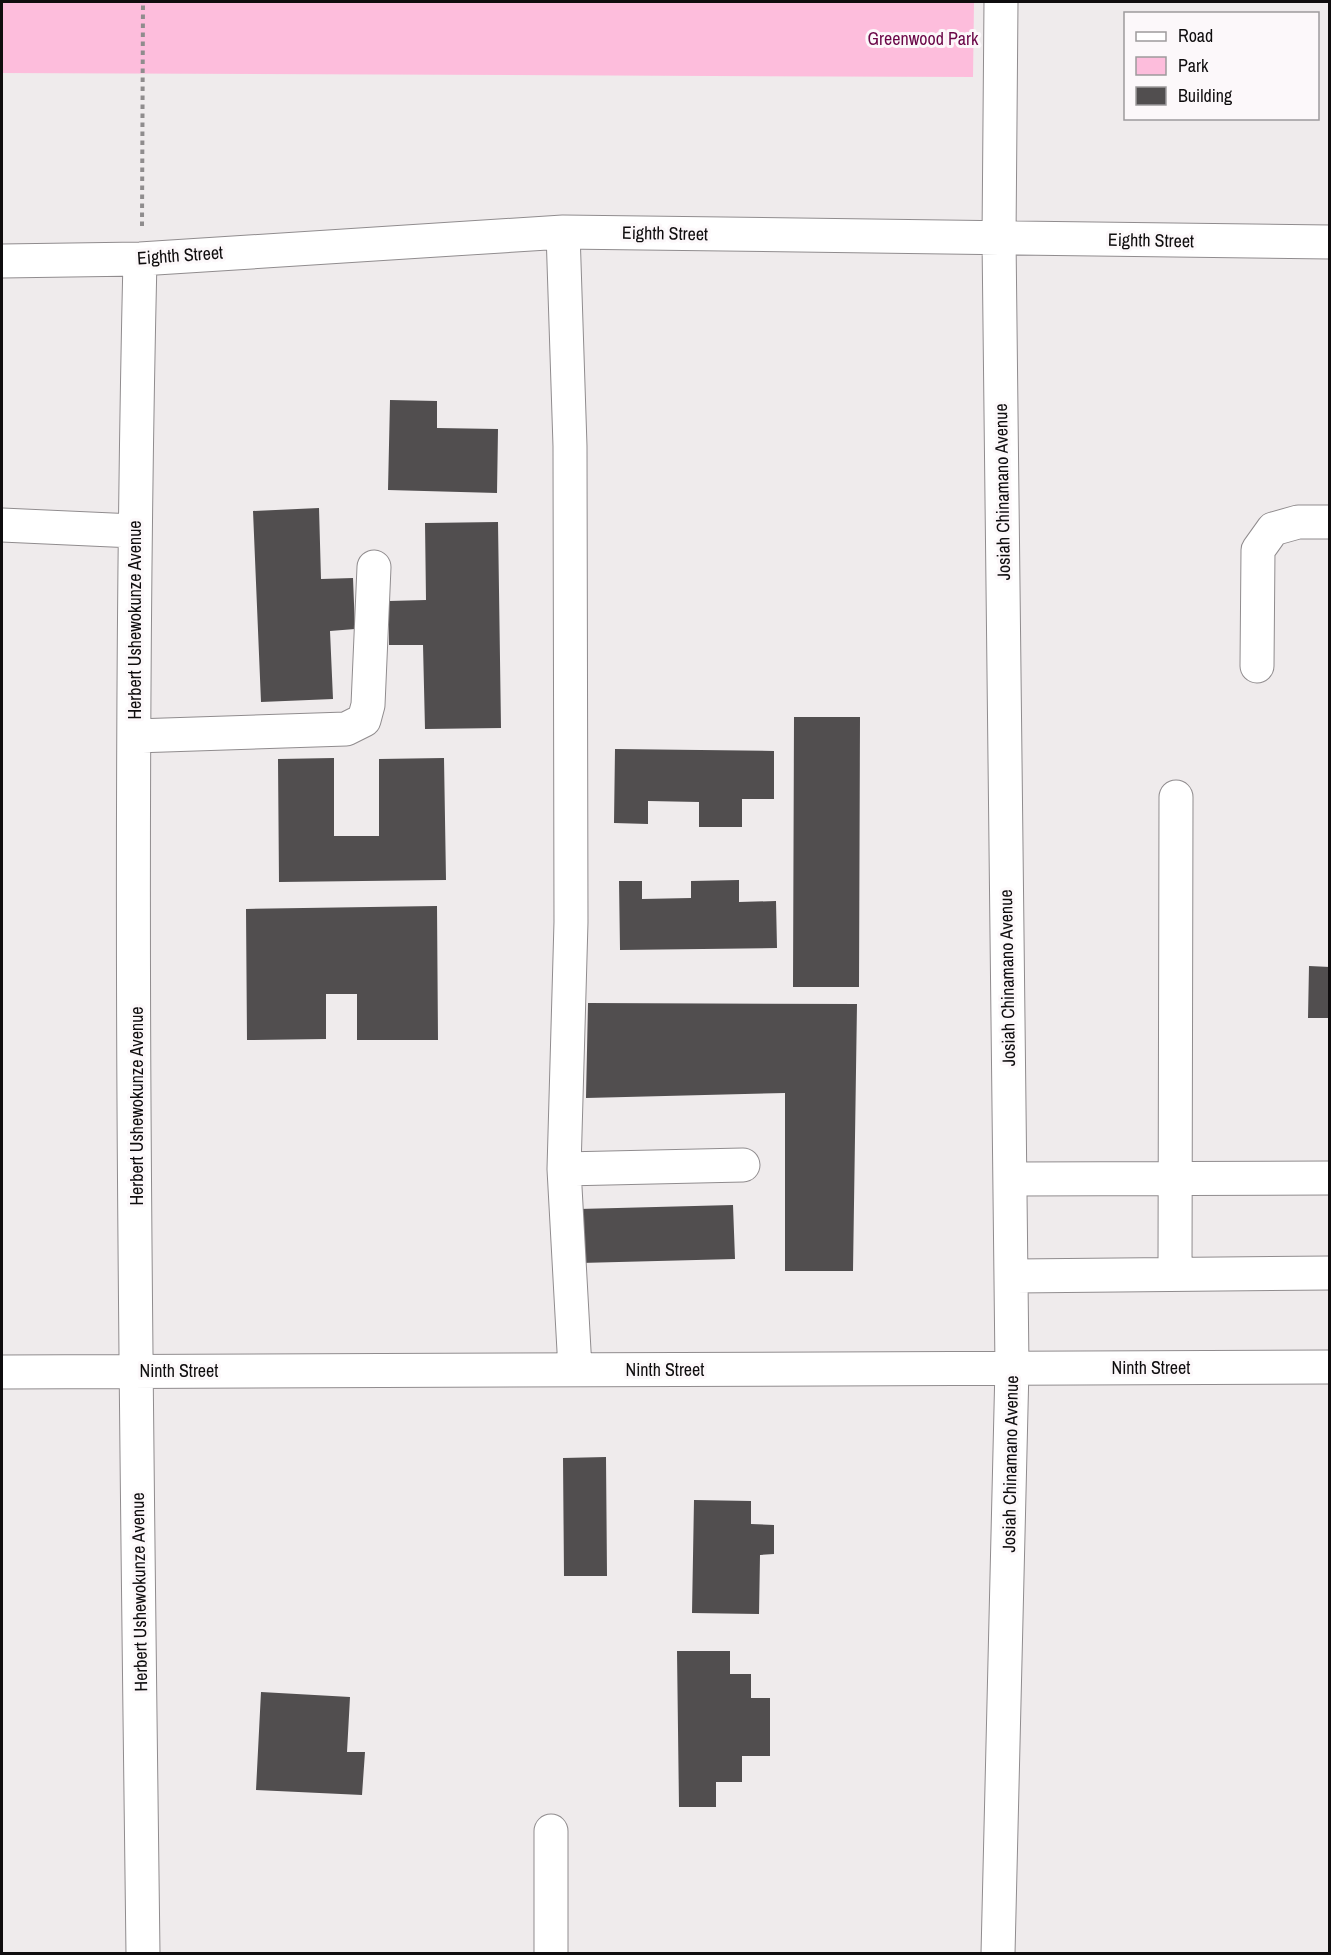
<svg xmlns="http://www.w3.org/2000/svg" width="1331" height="1955" font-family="'Archivo Narrow',sans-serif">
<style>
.green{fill:#fdbddc}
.building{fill:#514e4f}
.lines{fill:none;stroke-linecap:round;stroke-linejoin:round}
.minor-casing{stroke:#908c8e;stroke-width:35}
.path{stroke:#8f8c8d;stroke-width:4;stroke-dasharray:4.5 4.5;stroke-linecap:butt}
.minor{stroke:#fff;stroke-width:33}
.labels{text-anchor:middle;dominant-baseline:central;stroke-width:6;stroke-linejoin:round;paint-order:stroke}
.park-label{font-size:18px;fill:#6a0647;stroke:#fcf8fa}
.street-label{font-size:18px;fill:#0f0d0e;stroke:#fcf8fa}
</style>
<rect width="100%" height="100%" fill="#efebec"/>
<path class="green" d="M2 2H974L973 77 2 73Z"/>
<path class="building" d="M390 400 437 401V428L498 429 497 493 388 490Z
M319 508 321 579 353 578 355 629 330 631 333 699 261 702 253 511Z
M498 522 501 728 425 729 423 645H389V601L426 600 425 523Z
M794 717H860L859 987H793Z
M615 749 774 751V799H742V827H699V802L648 801V824L614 823Z
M334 758V836H379V759L444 758 446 880 279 882 278 759Z
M739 880V902L776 901 777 948 620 950 619 881H642V899L691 898V881Z
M437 906 438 1040H357V994H326V1039L247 1040 246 909Z
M1309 966 1330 967V1018H1308Z
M588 1003 857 1004 853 1271H785V1093L586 1098Z
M733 1205 735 1259 580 1263 579 1209Z
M606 1457 607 1576H564L563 1458Z
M694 1500 751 1501V1524L774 1525V1554L760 1555 759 1614 692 1613Z
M677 1651H730V1674H751V1698H770V1756H742V1782H716V1807H679Z
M261 1692 350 1697 347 1752H365L362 1795 256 1790Z"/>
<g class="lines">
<defs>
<path id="minor" d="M563 232 570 446 571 922 564 1169 575 1369
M140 259C127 823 136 1389 143 1954
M2 261 140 259 563 232 1330 242
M2 525 134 531
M1257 666 1258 550 1273 529 1298 522H1330
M135 736 346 729 364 720 368 705 374 567
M564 1169 743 1165
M1010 1179 1330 1178
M1175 1274 1176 797
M1011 1276 1330 1273
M2 1372 1330 1367
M551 1954V1831
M998 1954 1012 1367 999 238 1001 2"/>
</defs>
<use href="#minor" class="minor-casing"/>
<path class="path" d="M142 226 143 2"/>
<use href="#minor" class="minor"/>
</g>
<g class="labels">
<g class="park-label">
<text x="923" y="38">Greenwood Park</text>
</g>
<g class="street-label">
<text transform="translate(665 233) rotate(1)">Eighth Street</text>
<text transform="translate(1151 240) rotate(1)">Eighth Street</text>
<text transform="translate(180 255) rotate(-4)">Eighth Street</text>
<text transform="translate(1002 492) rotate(-91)">Josiah Chinamano Avenue</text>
<text transform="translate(134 620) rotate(-90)">Herbert Ushewokunze Avenue</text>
<text transform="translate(1007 978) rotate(-91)">Josiah Chinamano Avenue</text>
<text transform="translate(136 1106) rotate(-90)">Herbert Ushewokunze Avenue</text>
<text x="1151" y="1367">Ninth Street</text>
<text x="665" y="1369">Ninth Street</text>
<text x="179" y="1370">Ninth Street</text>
<text transform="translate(1010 1464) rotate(-89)">Josiah Chinamano Avenue</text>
<text transform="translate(139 1592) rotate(-91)">Herbert Ushewokunze Avenue</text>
</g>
</g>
<rect width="1331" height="1955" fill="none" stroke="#0f0d0e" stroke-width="6"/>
<rect x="1124" y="12" width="195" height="108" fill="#fcf8fa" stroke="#9d9a9c" stroke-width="1.5"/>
<rect x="1136" y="32" width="30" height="9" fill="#ffffff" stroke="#9d9a9c" stroke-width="1.5"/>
<text x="1178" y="42" font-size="18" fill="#0f0d0e">Road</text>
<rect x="1136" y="57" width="30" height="18" fill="#fdbddc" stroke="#9d9a9c" stroke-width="1.5"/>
<text x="1178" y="72" font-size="18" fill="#0f0d0e">Park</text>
<rect x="1136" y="87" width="30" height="18" fill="#514e4f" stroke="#9d9a9c" stroke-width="1.5"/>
<text x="1178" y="102" font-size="18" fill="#0f0d0e">Building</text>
</svg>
